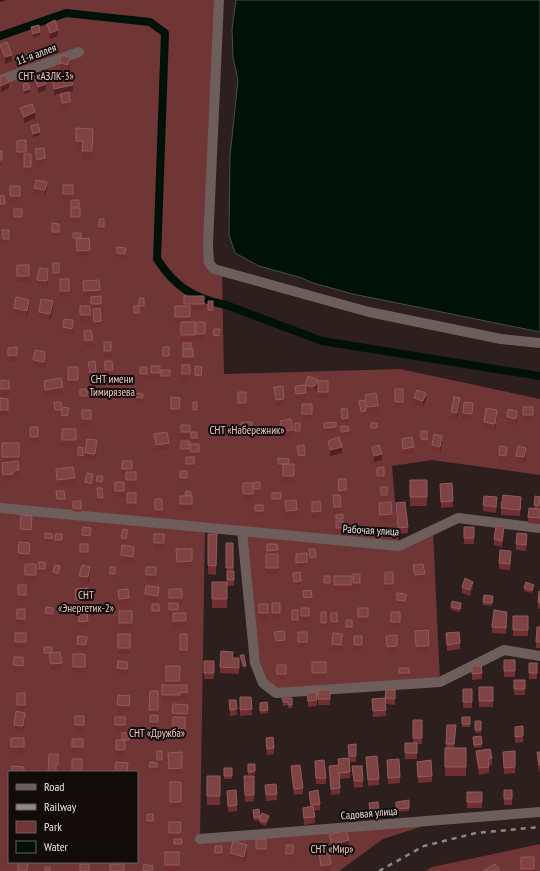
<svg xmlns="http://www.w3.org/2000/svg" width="540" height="871" font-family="'PT Sans Narrow',sans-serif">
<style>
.green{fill:#703635;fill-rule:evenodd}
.water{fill:#001207;stroke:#465048}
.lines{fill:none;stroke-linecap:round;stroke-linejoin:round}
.canal{stroke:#001207;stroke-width:8}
.minor{stroke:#6d5d5b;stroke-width:10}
.rail{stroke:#928786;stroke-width:2.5;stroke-dasharray:5 5;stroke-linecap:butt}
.wall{fill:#722f31}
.shaded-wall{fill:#512122}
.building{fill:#7f4344;stroke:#905c5d}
.labels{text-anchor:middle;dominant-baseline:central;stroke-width:4;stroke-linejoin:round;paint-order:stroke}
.street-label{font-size:11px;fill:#ebe2e1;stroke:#110b0a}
.park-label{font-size:11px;fill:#f1c4c1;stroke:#110b0a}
</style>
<rect width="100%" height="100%" fill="#2d1f1e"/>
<path class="green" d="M7 0H215L208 268 222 273 224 374 400 369 540 399V475L432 460 392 466 399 546 433 530 440 682 276 693 263 683 242 531 205 527 200 839 445 819 383 839 339 871H0V2ZM9 772H137V862H9Z
M540 844V871H426L432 867Z"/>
<path class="water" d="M236 0H540V332L353 294 313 283 302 278 259 266 235 253 229 235 230 156 238 80 233 58 232 29Z"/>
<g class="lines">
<path class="canal" d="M0 36 66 13 150 22 165 33 157 259C175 287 193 298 226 305L322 341 540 376"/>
<path class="minor" d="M219 0 208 244 209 263 214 269 369 312 501 339 540 343
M0 80 79 52
M0 508 242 531 255 663 263 683 276 693 440 682 504 650 540 656
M242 531 399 546 458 518 540 528
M200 839 540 812"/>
<path class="rail" d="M379 871 424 846 476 833 540 827"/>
</g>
<path class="wall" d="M47 24 58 36 50 39 47 30Z
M0 45 12 61 5 64 0 51Z
M60 63H70L68 71 60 69Z
M0 77 9 88 1 92 0 90Z
M34 78 46 90 38 93 34 84Z
M52 79 73 91 54 95 52 86Z
M60 94 70 102V108L62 109 60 100Z
M20 108 35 118 24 123 20 114Z
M93 138 92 160H82V150H76V141Z
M26 140V154H31V173H24V158H17V141Z
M35 149 45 158V164L37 166 35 155Z
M0 151 2 157V166H0Z
M63 185H73V200L79 208H80V223H71V200H63Z
M10 186H20V202H10Z
M34 188H47L45 196 34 194Z
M0 196 5 204V207H0Z
M14 209H22V220H14Z
M99 219H104V230H99Z
M52 223 59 224V235H52Z
M2 230H9V242H3Z
M73 233 81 238 90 250V256L77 257 76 241H73Z
M126 251 125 258 117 257V253Z
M53 263H59V276H53Z
M17 265H29V282H17Z
M48 275 47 288 37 286V280Z
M60 279H69V297H60Z
M83 281 100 290V296L101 304V310H100L101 327 94 328 93 310H91V297L84 298Z
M184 296H204V310H190V322H195V341H181V323H175V306H184Z
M139 298H144V310H139Z
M208 301H213V313H208Z
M29 306 27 317 14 314V308Z
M80 306H90V321H80Z
M134 306H139V317H134Z
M53 307 50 320 39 318V312Z
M196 322H205V340H196Z
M73 326 72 335 63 333V327Z
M84 331 93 340V346L85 347 84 337Z
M220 333 219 339 213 338V335Z
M104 342H111V358H104Z
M183 343 191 349H193V363H183Z
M17 347V361L8 362V348Z
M163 347H169V359H163Z
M45 358 44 368 33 366V360Z
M105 361H112L113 376H105Z
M88 362 96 372V378L90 379 88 368Z
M182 365H190V380H182Z
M151 366H160V379H151Z
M68 367H78V386H68Z
M140 367H147V378H140Z
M161 370H170V379H161Z
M202 370 201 379 195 378V375Z
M308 376 318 386 315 392 313 391 312 394 306 391V399L296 400 295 392V386L305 385Z
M44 381 63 387V393L45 396 44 387Z
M318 381H328V398H318Z
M9 387V395H1V389Z
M274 387 284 399V405L276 406 274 393Z
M80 389H87V399H80Z
M395 389H403V408H395Z
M238 392H246V409H238Z
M365 395 378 406V412L367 413 366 411V414L361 415 359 401H365Z
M134 397H143L142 402 134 401Z
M171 397 180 398 179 415H171Z
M0 398 8 405V416H0Z
M414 398 426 399 423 407 414 404Z
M54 402H61L62 413H55Z
M193 402H197V413H193Z
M302 404H312V420H302Z
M460 404 457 419 451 418V412Z
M523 407H533V421H523Z
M341 409 348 418V424L342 425Z
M473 409 472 420 463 419V413Z
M82 410H91V426H82Z
M69 411 67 419 61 418V415Z
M497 416 495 430 484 428V422Z
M507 417H517L516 425 507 424Z
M280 421 293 430V436L282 437 280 427Z
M241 422H252V437H241Z
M295 423H300V434H295Z
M324 423 336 427V433L324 434Z
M371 423H377V431H371Z
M181 425H190V439H181Z
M341 426 349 431V434L341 435Z
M30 427H38V443H30Z
M62 429H76V447H62Z
M421 431H427V443L421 442Z
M191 432H197V441H191Z
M154 434 169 443V449L156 451 154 441Z
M402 439 414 447V453L403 455 402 445Z
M181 441H189V452H181Z
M328 441 342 453 330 456 328 447Z
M442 442 440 453 432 451V445Z
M2 443H19V477H13V480L3 481 2 463Z
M190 444H199V455H190Z
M97 446 95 460 85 459V453Z
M297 446 305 455V458L299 459Z
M78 447 83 448V459L78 458Z
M372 447 382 460 374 462 372 453Z
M507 453 506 462H499V455Z
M526 454 524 463 516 462V456Z
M186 457H194V467H186Z
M278 458 289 464H294V482H283V467H278Z
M122 461H132V472H136V487H126V475H122Z
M384 467V479H377V468Z
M56 469 75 478V484L57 486 56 475Z
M180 471H187V481H180Z
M93 477 91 487 85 485V482Z
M103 479 102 485 96 484V481Z
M338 479H346V496L341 497V513H334L333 495H339Z
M410 480H427V506H410Z
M115 482H124V497H115Z
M254 482H260V492H254Z
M243 483H253V500H243Z
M452 483 453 507 441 508 440 484Z
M381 487H387V498H381Z
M97 488H102L103 501H98Z
M56 491H64L65 502H57Z
M127 493H136V509H127Z
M272 493H281V502H272Z
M180 496H192V510H180Z
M540 497 539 509H540V524L528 523V517L534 508V505Z
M155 499H162V516H155Z
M73 501H81V512L73 511Z
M285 501 297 510V516L286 517Z
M312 502 321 511V517L312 518Z
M379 503 392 514V520L380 521Z
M396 503 408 527V533L398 534Z
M497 503 496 513 483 511V505Z
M521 503 520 516 501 515V508Z
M255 505H263V515H255Z
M343 514 344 531H336V515Z
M32 522 31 536 20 535V529Z
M464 527H474V544H464Z
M91 531 90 539 82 538V535Z
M128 533 126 542 121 541V538Z
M504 533 502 547 494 545V539Z
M55 534H62V543H55Z
M154 534H164V549H154Z
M208 534H217L216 575 208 574Z
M52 537V542L45 541V538Z
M527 540 526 551 516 550V544Z
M226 543H233L234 586H227V608H212V582H227Z
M80 544H88V555H80Z
M267 544H277L278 554V574H266Z
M30 549 29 560 18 559V553Z
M176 549H192V567L177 568Z
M309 549 316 557V560L310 561Z
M134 553 133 563 121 562V555Z
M296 554 307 562V568L296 569Z
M511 557 510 570 499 569V563Z
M39 562H45V572H39Z
M25 564H36V581H25Z
M413 565 425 574V580L415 581Z
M110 567H115V577H110Z
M146 567H156V581H146Z
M60 569 58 577 53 575V572Z
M385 572H393V590H385Z
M90 573 88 584 79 582V576Z
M353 574H360V589H353Z
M293 576 301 581V584L294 585Z
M324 576H330V586H324Z
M334 576H351V591H334Z
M18 585H26V601H18Z
M462 587 473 588 470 596 462 593Z
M524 588H534L532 593 524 591Z
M75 589 89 600V606L76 607Z
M169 589H182V604H178V613H186V627H173V616H169Z
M118 590 129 598V604L119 605Z
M303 591 312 597V600L304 601Z
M540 592V609H538V602Z
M159 593 158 602 145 600V594Z
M397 593 406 594 405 604H397Z
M493 599 492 606 483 605V602Z
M272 603H280V619H272Z
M152 604H159V614H152Z
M259 604H268V619H259Z
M461 606 460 612 451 610V607Z
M46 607 53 608V617L45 616Z
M301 608H309V622H301Z
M358 608H368V623H358Z
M17 609H25V625H17Z
M292 610H298V623H292Z
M119 611H132V629H119Z
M78 612 88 621V627L79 628Z
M321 612H326V626H321Z
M391 612H400V628H391Z
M331 613H337V625H331Z
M513 616H528V636H513Z
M507 618 506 634 492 633V627Z
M346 620H352V630H346Z
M540 627V648H536V642Z
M274 632 285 640V646L276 647Z
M298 632H307V648H298Z
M15 633H26V648H15Z
M446 633 460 643V649L447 651Z
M118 634H130V654H118Z
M180 634H187V656H180Z
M354 636H362V651H354Z
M386 636 397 646V652L387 653Z
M415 637 429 646V652H416Z
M342 640 341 651 332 650V644Z
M87 643 86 651 77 650V644Z
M44 647 62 663V669L51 670 49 656H44Z
M73 654H85V673H73Z
M233 658H239V674L220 673V667Z
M504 660H515V677H504Z
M204 661H214V679H204Z
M312 662H326V679H312Z
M23 663V672L13 671V665Z
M529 663H537V679H529Z
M277 665H286V680H277Z
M166 666H180V685H187V699H180V701H162V685H166Z
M472 666 482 673V679L472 680Z
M117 668H128L127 675 117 674Z
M399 668H409V676H399Z
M514 680H525V695H514Z
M479 687H493V707H479Z
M463 689H472V708H463Z
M318 690H330V705H318Z
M386 690 395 697V705L386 704V716L373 717 372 699 385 698Z
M150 691H158V725H150Z
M17 693H25V711H17Z
M307 693 317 700V706L308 707Z
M240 697H251L252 715 240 716Z
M282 698H292V708H288V705L283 706Z
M229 700H236L237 715 230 716Z
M130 702 129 712 117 711V705Z
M267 702 268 713 260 714V703Z
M188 711 187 721 185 720V735H173V719H172V713Z
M75 716H84V731H75Z
M115 717H125V731H115Z
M462 717H470V727H462Z
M25 719 23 732 14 731V725Z
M413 720H422V744H417V759H405V743H413Z
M475 721H481V733H475Z
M515 727 523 736V742L515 743Z
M150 728 158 737V740L151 741Z
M456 731 454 748H466V776H445L446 744Z
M129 733V743H125V756H116V740H122Z
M481 736 482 747 474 748 473 740Z
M11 738H24V753H11Z
M266 738 274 748V754L267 755 266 744Z
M72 739H83V753H72Z
M348 745 356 756V762H349Z
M157 751H162V763H157V770H149L150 762 157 763Z
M476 751 492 758V765H489V773L479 775 476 757Z
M503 752 515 767V773L504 774Z
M537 752H540V771H539L537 758Z
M168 753 182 768V774L169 775Z
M58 754V772H48Z
M366 757 379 779V785L368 786Z
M72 759H82V772H72Z
M338 759 350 772V778L340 779V794L331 795 329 766 338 765Z
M387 760 400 777V783L388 784Z
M315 761 326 778V784H316Z
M417 762 432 776V782L418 783Z
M248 764 255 771V774L248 775Z
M291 766 303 788V794L294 795 291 772Z
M352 766 363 781V787L354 788Z
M224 768H232V779H224Z
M207 776H220V805H207Z
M244 776H254V801L245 802Z
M170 782H181V808H170Z
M265 785 277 794V800L266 801Z
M504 790H512V805H504Z
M227 791 237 805V811L228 812Z
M309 792 320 804V810L314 811 315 823 304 825 303 814V808L311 807 309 798Z
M467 792H482V808H467Z
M409 800V811L396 812V802Z
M369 803 379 810V816L370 817Z
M253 810 260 818 269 819 266 826 259 823V820L254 821Z
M147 814H153V824H147Z
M169 822H181L180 839H182V848H174V839H169Z
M329 835 349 846 332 851 329 841Z
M256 839H266V855H256Z
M286 845H293V857H286Z
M215 846H222V856H215Z
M247 851 244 863 230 859V853Z
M165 852H179V871H165Z
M319 852 331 864V870L321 871 319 858Z
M521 857H534V871H521Z"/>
<path class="shaded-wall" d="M58 30V36L50 39V33Z
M40 32V35L33 37V34Z
M12 55V61L5 64V57Z
M70 57V63L68 71V65Z
M9 82V88L1 92V86Z
M46 84V90L38 93V87Z
M73 85V91L54 95V89Z
M30 89V92L24 94V91Z
M35 112V118L24 123V117Z
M40 132V135L33 137V134Z
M47 182V188L45 196V190Z
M48 269V275L47 288V281Z
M29 300V306L27 317V311Z
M53 301V307L50 320V314Z
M73 320V326L72 335V329Z
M45 352V358L44 368V362Z
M318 380V386L315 392V386Z
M426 393V399L423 407V401Z
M460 398V404L457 419V413Z
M497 410V416L495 430V424Z
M517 411V417L516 425V419Z
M442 436V442L440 453V447Z
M97 440V446L95 460V454Z
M342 447V453L330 456V450Z
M526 448V454L524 463V457Z
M382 454V460L374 462V456Z
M504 527V533L502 547V541Z
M90 567V573L88 584V577Z
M473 582V588L470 596V590Z
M98 610V613L91 616V613Z
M87 637V643L86 651V645Z
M243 666H246V669H243Z
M25 713V719L23 732V726Z
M269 816V819L266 826V822Z
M349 840V846L332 851V845Z
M247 845V851L244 863V857Z"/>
<path class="building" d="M55 20 58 30 50 33 47 24Z
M39 25 40 32 33 34 31 27Z
M7 42 12 55 5 57 0 45Z
M61 55 70 57 68 65 60 63Z
M5 75 9 82 1 86 0 84V77Z
M42 75 46 84 38 87 34 78Z
M70 75 73 85 54 89 52 79Z
M28 83 30 89 24 91 23 84Z
M69 92 70 102 62 103 60 94Z
M32 104 35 112 24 117 20 108Z
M38 124 40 132 33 134 31 126Z
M76 128 93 129 92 151H82L83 141H76Z
M26 140V152H17V141Z
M44 148 45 158 37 160 35 149Z
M0 151H2V160H0Z
M24 154H31V167H24Z
M36 180 47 182 45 190 34 188Z
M63 185H73V194H63Z
M10 186H20V196H10Z
M4 195 5 204H0V196Z
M71 200H79V207H71Z
M71 208H80V217H71Z
M14 209H22V217H14Z
M99 219H104V227H99Z
M52 223 59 224V232H52Z
M2 230H9V239H3Z
M73 233H81V238H73Z
M89 238 90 250 77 251 76 239Z
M117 247 126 248 125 254 117 253Z
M53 263H59V273H53Z
M17 265H29V276H17Z
M39 268 48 269 47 281 37 280Z
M60 279H69V291H60Z
M99 280 100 290 84 291 83 281Z
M101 296V304H91V297Z
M184 296H204V304H184Z
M16 297 29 300 27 311 14 308Z
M139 298H144V306H139Z
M41 299 53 301 50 314 39 312Z
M208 301H213V310H208Z
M80 306H90V315H80Z
M134 306H139V313H134Z
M175 306H190V317H175Z
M100 308 101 321 94 322 93 309Z
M64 319 73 320 72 329 63 327Z
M181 322H195V335H181Z
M196 322H205V334H196Z
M214 329H220L219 336 213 335Z
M91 330 93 340 85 341 84 331Z
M104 342H111V351H104Z
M183 343H191V349H183Z
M17 347V355L8 356V348Z
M163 347H169V356H163Z
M183 349H193V357H183Z
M35 350 45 352 44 362 33 360Z
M95 361 96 372 90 373 88 362Z
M105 361H112L113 370H105Z
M182 365H190V374H182Z
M151 366H160V373H151Z
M195 366 202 367 201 376 195 375Z
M68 367H78V380H68Z
M140 367H147V374H140Z
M161 370H170V376H161Z
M308 376 318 380 315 386 313 385 312 387 305 385Z
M61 378 63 387 45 390 44 381Z
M1 380 9 381V389H1Z
M318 381H328V392H318Z
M305 385 306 393 296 394 295 386Z
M283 386 284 399 276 400 274 387Z
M80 389H87V396H80Z
M395 389H403V402H395Z
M417 390 426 393 423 401 414 398Z
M238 392H246V403H238Z
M134 393 143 394 142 398 134 397Z
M376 393 378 406 367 407 365 395Z
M171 397 180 398 179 409H171Z
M454 397 460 398 457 413 451 412Z
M0 398 8 399V410H0Z
M364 400 366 411 361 412 359 401Z
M54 402H61L62 410H55Z
M193 402H197V410H193Z
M464 402 473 403 472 414 463 413Z
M302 404H312V414H302Z
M63 407 69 408 67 416 61 415Z
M523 407H533V415H523Z
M347 408 348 418 342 419 341 409Z
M486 408 497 410 495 424 484 422Z
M508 409 517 411 516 419 507 417Z
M82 410H91V419H82Z
M291 419 293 430 282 431 280 421Z
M241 422H252V431H241Z
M336 422V427L324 428V423Z
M295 423H300V431H295Z
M371 423H377V428H371Z
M181 425H190V432H181Z
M341 426H348L349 431 341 432Z
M30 427H38V437H30Z
M62 429H76V440H62Z
M421 431H427V440L421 439Z
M167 432 169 443 156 445 154 434Z
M191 432H197V438H191Z
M434 434 442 436 440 447 432 445Z
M339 437 342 447 330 450 328 441Z
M412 437 414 447 403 449 402 439Z
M87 439 97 440 95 454 85 453Z
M181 441H189V449H181Z
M2 443H19V457H2Z
M190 444H199V452H190Z
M304 445 305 455 299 456 297 446Z
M379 445 382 454 374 456 372 447Z
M500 446 507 447 506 456 499 455Z
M518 446 526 448 524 457 516 456Z
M78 447 83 448V456L78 455Z
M186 457H194V464H186Z
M278 458 289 459 288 464H278Z
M18 461 19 470 13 471V474L3 475 2 463Z
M122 461H132V469H122Z
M283 464H294V476H283Z
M73 467 75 478 57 480 56 469Z
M384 467V476H377V468Z
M180 471H187V478H180Z
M126 472H136V480H126Z
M87 473 93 474 91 484 85 482Z
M97 476H103L102 482 96 481Z
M338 479H346V490L339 491Z
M410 480H427V497H410Z
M115 482H124V491H115Z
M254 482H260V489H254Z
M243 483H253V494H243Z
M452 483 453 501 441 502 440 484Z
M381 487H387V495H381Z
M97 488H102L103 498H98Z
M56 491H64L65 499H57Z
M186 491 191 492V496H185Z
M127 493H136V503H127Z
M272 493H281V499H272Z
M333 495H340L341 507H334Z
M503 495 521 497 520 510 501 508Z
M180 496H192V504H180Z
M484 496 497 497 496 507 483 505Z
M535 496 540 497 539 506 534 505Z
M155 499H162V510H155Z
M296 500 297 510 286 511 285 501Z
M73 501H81V509L73 508Z
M320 501 321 511 312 512V502Z
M391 502 392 514 380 515 379 503Z
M405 502 408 527 398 528 396 503Z
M255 505H263V511H255Z
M529 508 540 509V518L528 517Z
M343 514V519H336V515Z
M21 515 32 516 31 530 20 529Z
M336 521H343L344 528H336Z
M496 526 504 527 502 541 494 539Z
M83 527 91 528 90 536 82 535Z
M464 527H474V538H464Z
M123 529 128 530 126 539 121 538Z
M45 533 52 534V539L45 538Z
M517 533 527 534 526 545 516 544Z
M55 534H62V540H55Z
M154 534H164V543H154Z
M208 534H217L216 566 208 565Z
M19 542 30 543 29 554 18 553Z
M226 543H233V568H226Z
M80 544H88V552H80Z
M267 544H277L278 550 267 551Z
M122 545 134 547 133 557 121 555Z
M176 549H192V561L177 562Z
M309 549H315L316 557 310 558Z
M500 550 511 551 510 564 499 563Z
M307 553V562L296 563V554Z
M266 554H278V568H266Z
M39 562H45V569H39Z
M25 564H36V575H25Z
M423 564 425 574 415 575 413 565Z
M55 565 60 566 58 574 53 572Z
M82 565 90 567 88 577 79 576Z
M110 567H115V574H110Z
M146 567H156V575H146Z
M227 571H234V580H227Z
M300 572 301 581 294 582 293 573Z
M385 572H393V584H385Z
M353 574H360V583H353Z
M324 576H330V583H324Z
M334 576H351V585H334Z
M465 578 473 582 470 590 462 587Z
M212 582H227V599H212Z
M526 582 534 585 532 590 524 588Z
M18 585H26V595H18Z
M146 586 159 587 158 596 145 594Z
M88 588 89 600H76L75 589Z
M128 589 129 598 119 599 118 590Z
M169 589H182V598H169Z
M311 590 312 597 304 598 303 591Z
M539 591 540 592V603L538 602Z
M397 593 406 594 405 601 397 600Z
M484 595 493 596 492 603 483 602Z
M452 601 461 603 460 609 451 607Z
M169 603H178V610H169Z
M272 603H280V613H272Z
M98 604V610L91 613 90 605Z
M152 604H159V611H152Z
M259 604H268V613H259Z
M46 607 53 608V614L45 613Z
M301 608H309V616H301Z
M358 608H368V617H358Z
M17 609H25V619H17Z
M292 610H298V620H292Z
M494 610 507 612 506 628 492 627Z
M87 611 88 621 79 622 78 612Z
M119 611H132V623H119Z
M321 612H326V623H321Z
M391 612H400V622H391Z
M173 613H186V621H173Z
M331 613H337V622H331Z
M513 616H528V630H513Z
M346 620H352V627H346Z
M537 627H540V642H536Z
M428 630 429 646H416L415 631Z
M284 631 285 640 276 641 274 632Z
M298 632H307V642H298Z
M459 632 460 643 447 645 446 633Z
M15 633H26V642H15Z
M333 633 342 634 341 645 332 644Z
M118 634H130V648H118Z
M180 634H187V650H180Z
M397 635V646L387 647 386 636Z
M78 636 87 637 86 645 77 644Z
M354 636H362V645H354Z
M44 647H52V653H44Z
M221 651 233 652 232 658H239V668L220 667Z
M60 652 62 663 51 664 49 653Z
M73 654H85V667H73Z
M240 655H244L246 666H243Z
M14 657H23V666L13 665Z
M504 660H515V671H504Z
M118 661 128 662 127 669 117 668Z
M204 661H214V673H204Z
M312 662H326V673H312Z
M529 663H537V673H529Z
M277 665H286V674H277Z
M166 666H180L179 681H166Z
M472 666H481L482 673 472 674Z
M399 668H409V673H399Z
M514 680H525V689H514Z
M162 685H187V693L180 692V695H162Z
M479 687H493V701H479Z
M463 689H472V702H463Z
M318 690H330V699H318Z
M386 690H395V699L385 698Z
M150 691H158V710H149Z
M317 692V700L308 701 307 693Z
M17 693H25V705H17Z
M118 695 130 696 129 706 117 705Z
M240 697H251L252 709 240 710Z
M282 698H292V705H288V702H283Z
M385 698 386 710 373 711 372 699Z
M229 700H236L237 709 230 710Z
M267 702 268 710 260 711V703Z
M173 704 188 705 187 714 172 713Z
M16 711 25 713 23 726 14 725Z
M150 715H158V722H150Z
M75 716H84V725H75Z
M115 717H125V725H115Z
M173 717H185V729H173Z
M462 717H470V724H462Z
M413 720H422V738H413Z
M475 721H481V730H475Z
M447 725H456L454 744H446Z
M523 726V736L515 737V727Z
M150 728H157L158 737H151Z
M122 733H129V740H122Z
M481 736 482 744 474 745 473 737Z
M273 737 274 748 267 749 266 738Z
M11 738H24V747H11Z
M72 739H83V747H72Z
M116 740H125V750H116Z
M405 743H417V753H405Z
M356 744V756H349L348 745Z
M445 748H466V767H445Z
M490 749 492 758 488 759 489 767 479 768 476 751Z
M157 751H162V760H157Z
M515 751V767L504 768 503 752Z
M182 752V768L169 769 168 753Z
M537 752H540V765H539Z
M49 754H58V765H56V772H48Z
M377 756 379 779 368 780 366 757Z
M349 758 350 772 339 773 340 788 331 789 329 766 339 765 338 759Z
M72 759H82V771H72Z
M399 759 400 777 388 778 387 760Z
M324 760 326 778H316L315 761Z
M431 760 432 776 418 777 417 762Z
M116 762 128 763 127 772H115Z
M150 762 157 763V767H149Z
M248 764H255V771L248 772Z
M300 765 303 788 294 789 291 766Z
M12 766 24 767V772H12Z
M352 766H362L363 781H354Z
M224 768H232V776H224Z
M207 776H220V796H207Z
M244 776H254V795H245Z
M170 782H181V802H170Z
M276 784 277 794 266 795 265 785Z
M236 790 237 805 228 806 227 791Z
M318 790 320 804 311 805 309 792Z
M504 790H512V799H504Z
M467 792H482V802H467Z
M409 800V808L396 809V802Z
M378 802 379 810 370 811 369 803Z
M313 806 315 817 304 818 303 808Z
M259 809 260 817 254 818 253 810Z
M262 813 269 816 266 822 259 820Z
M147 814H153V821H147Z
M169 822H181L180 833H169Z
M346 830 349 840 332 845 329 835Z
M174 839H182V844H174Z
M256 839H266V849H256Z
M233 841 247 845 244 857 230 853Z
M286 845H293V854H286Z
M215 846H222V853H215Z
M329 850 331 864 321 866 319 852Z
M165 852H179V865H165Z
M521 857H534V869H521Z
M18 862H28L27 871H18Z
M80 864H89V871H80Z
M110 864H124V871H110Z
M144 864 153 866 152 871H143Z
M495 864 500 871H483Z
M45 867H50V871H45Z"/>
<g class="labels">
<g class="street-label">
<text transform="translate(36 54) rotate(-20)">11-я аллея</text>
<text transform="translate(371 530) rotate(3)">Рабочая улица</text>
<text transform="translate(369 813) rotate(-5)">Садовая улица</text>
</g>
<g class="park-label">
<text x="46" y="76">СНТ «АЗЛК-3»</text>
<text x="112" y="379">СНТ имени<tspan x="112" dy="13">Тимирязева</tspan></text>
<text x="247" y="430">СНТ «Набережник»</text>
<text x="86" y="595">СНТ<tspan x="86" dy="13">«Энергетик-2»</tspan></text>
<text x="157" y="733">СНТ «Дружба»</text>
<text x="332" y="849">СНТ «Мир»</text>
</g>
</g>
<rect x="8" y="771" width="130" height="92" fill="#110b0a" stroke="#686160"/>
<rect x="16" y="784" width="20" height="6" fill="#6d5d5b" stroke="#686160"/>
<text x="44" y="791" font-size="12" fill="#ebe2e1">Road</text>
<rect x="16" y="804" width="20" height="6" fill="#928786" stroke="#686160"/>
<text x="44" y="811" font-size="12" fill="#ebe2e1">Railway</text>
<rect x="16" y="821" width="20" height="12" fill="#703635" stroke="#686160"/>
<text x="44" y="831" font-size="12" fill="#ebe2e1">Park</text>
<rect x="16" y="841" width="20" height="12" fill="#001207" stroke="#686160"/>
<text x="44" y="851" font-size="12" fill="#ebe2e1">Water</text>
</svg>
